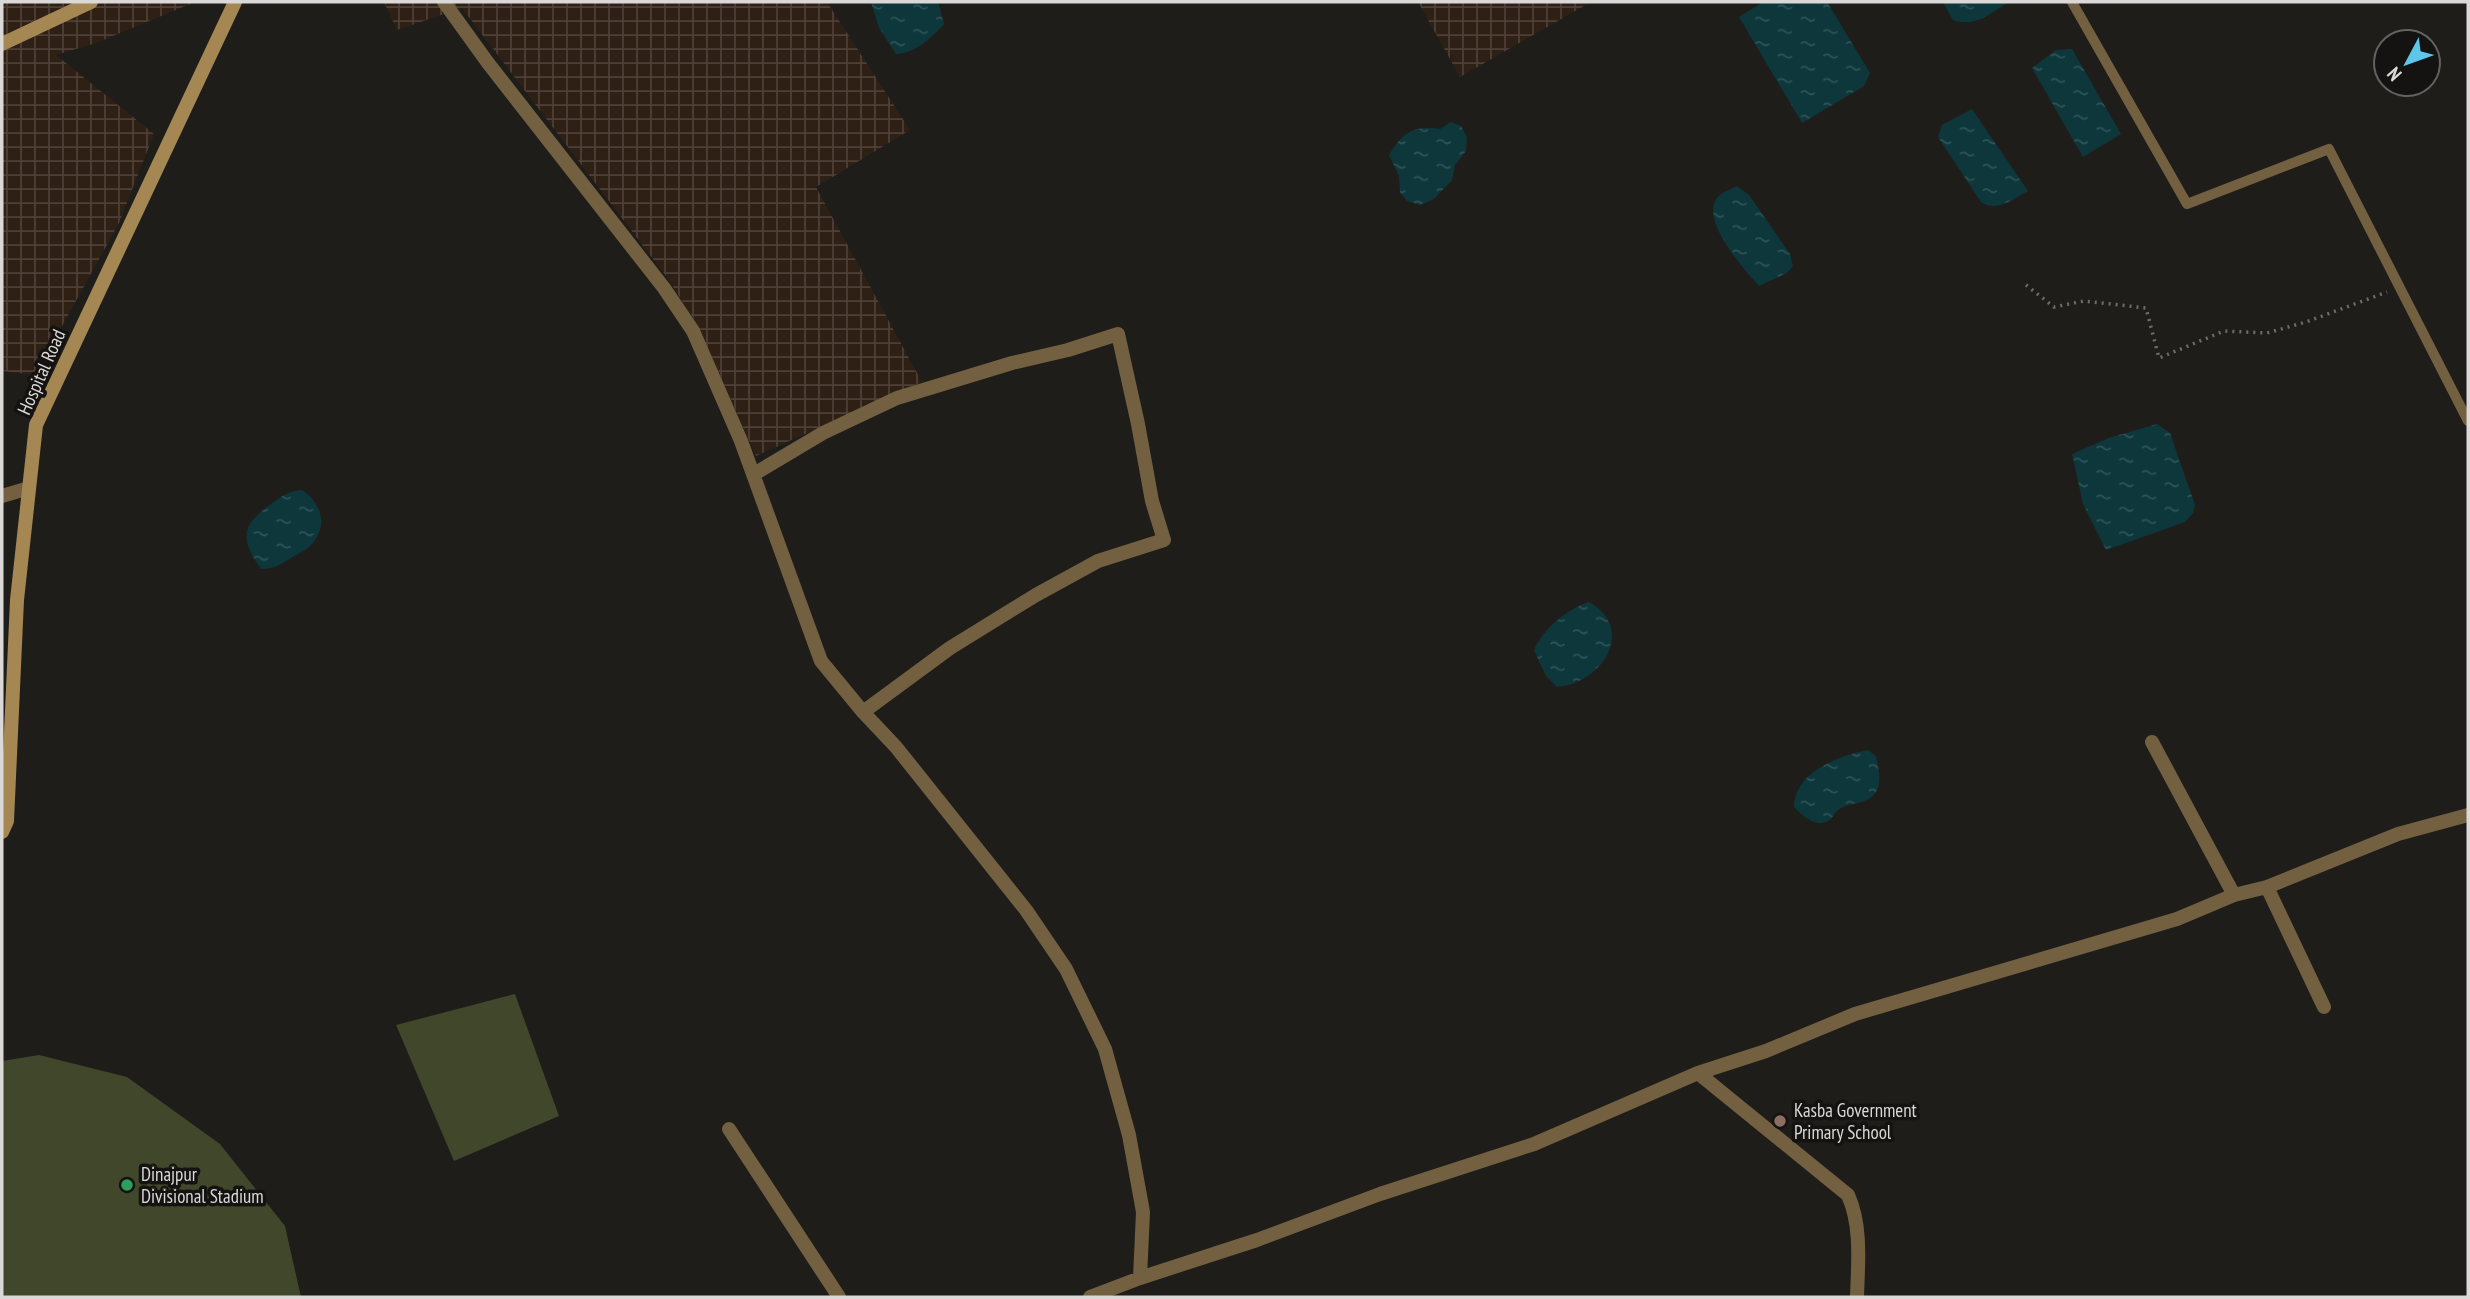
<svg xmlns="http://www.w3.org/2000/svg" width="2470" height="1299" font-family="'PT Sans Narrow',sans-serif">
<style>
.industrial{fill:url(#industrial-grid)}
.green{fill:#40472a}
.water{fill:url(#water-ripples)}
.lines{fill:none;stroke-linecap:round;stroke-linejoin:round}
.path{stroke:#6e6d6a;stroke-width:3.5;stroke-dasharray:2 5;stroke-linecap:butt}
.lane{stroke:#736040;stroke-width:10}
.street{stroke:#736040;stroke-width:14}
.secondary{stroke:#a48752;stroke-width:14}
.education-dot{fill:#8d6e63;stroke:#151311;stroke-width:2.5}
.leisure-dot{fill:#2e9e5b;stroke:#151311;stroke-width:2.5}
.labels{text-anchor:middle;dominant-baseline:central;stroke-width:7;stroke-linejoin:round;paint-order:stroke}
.street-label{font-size:19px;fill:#dad9d7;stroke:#151311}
.poi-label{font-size:19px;fill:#dad9d7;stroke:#151311;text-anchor:start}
</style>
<defs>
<pattern id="industrial-grid" width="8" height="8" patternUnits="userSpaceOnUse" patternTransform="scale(1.75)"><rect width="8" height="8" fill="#2f2015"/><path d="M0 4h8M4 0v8" fill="none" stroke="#4d4036"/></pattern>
<pattern id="water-ripples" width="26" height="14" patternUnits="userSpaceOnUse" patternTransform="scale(1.75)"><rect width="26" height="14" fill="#0d373b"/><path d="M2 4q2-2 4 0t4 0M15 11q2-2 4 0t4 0" fill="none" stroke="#305357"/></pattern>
</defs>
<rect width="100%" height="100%" fill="#1e1d1a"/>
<path class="industrial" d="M2 2H195L96 43 56 55 154 134 119 223 35 375 2 371Z
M384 2H827L910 130 816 187 922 382 756 456 697 324 666 276 462 8 397 30Z
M1418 2H1591L1460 77Z"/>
<path class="green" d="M515 994 559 1116 454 1161 396 1025Z
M39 1055 127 1077 220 1144 285 1226 301 1297H2V1061Z"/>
<path class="water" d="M871 2H938L944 24C931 38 916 53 896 54L879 28Z
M1763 2H1827L1870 73 1864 86 1802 123 1739 17Z
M1943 2H2009C1990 13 1976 28 1953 20Z
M2072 49 2121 134 2083 157 2032 68 2056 50Z
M1972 109 2028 191C2013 199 1997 213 1981 202L1938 137 1942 125Z
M1451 122 1461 126 1467 137 1466 151 1455 165 1452 180 1434 199 1420 205 1407 201 1400 192 1399 176 1389 155C1403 132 1413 125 1440 129Z
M1737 186 1749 195 1790 254 1793 266 1787 273 1759 286C1745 270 1698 219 1718 197 1722 192 1732 189 1737 186Z
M2157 424 2170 433 2195 505 2193 513 2185 522 2106 550 2083 504 2072 454 2109 438Z
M302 490C322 503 329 527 310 546 305 551 297 554 291 558 280 565 274 569 261 569 239 538 242 525 271 504 282 496 288 491 302 490Z
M1589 602C1637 629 1602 684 1557 687L1546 676 1534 650C1543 629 1567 609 1589 602Z
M1868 750 1876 756C1880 775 1885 795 1861 802 1855 804 1845 805 1839 809 1835 812 1833 818 1828 821 1815 828 1802 815 1794 807 1795 771 1839 756 1868 750Z"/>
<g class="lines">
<path class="path" d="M2026 285 2054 307 2084 301 2146 308 2159 358 2224 331 2267 333 2306 322 2387 292"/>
<path class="lane" d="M2072 2 2187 204 2329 149 2468 421"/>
<path class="street" d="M444 2 488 63 664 288 693 331 741 441 821 661 863 712 896 747 1026 910 1066 969 1105 1049 1129 1135 1143 1212 1140 1278
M754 474 823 433 897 398 1012 363 1068 350 1118 334 1138 424 1152 501 1164 540 1098 561 1036 595 950 648 863 712
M2 496 29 488
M2152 742 2234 895
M2267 887 2324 1007
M1698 1073 1848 1195C1862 1226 1858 1264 1857 1297
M729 1129 839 1297
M1090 1297 1140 1278 1257 1240 1380 1194 1534 1144 1698 1073 1766 1051 1855 1014 2177 919 2234 895 2267 887 2398 834 2468 815"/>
<path class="secondary" d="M2 44 91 2
M2 832 7 821 17 600 36 425 235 2"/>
</g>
<circle class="education-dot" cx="1780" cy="1121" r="7"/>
<circle class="leisure-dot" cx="127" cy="1185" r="7"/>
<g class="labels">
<g class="street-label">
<text transform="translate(41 372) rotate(-66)">Hospital Road</text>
</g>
<g class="poi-label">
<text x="1794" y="1110">Kasba Government<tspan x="1794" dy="22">Primary School</tspan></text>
<text x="141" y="1174">Dinajpur<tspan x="141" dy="22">Divisional Stadium</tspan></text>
</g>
</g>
<rect width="2470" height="1299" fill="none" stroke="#dad9d7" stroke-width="7"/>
<g transform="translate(2407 63) rotate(229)"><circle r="33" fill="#151311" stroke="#646260" stroke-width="2"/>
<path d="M0-5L12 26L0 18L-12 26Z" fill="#5cc7e8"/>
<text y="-10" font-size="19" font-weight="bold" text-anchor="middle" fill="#dad9d7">N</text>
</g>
</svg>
